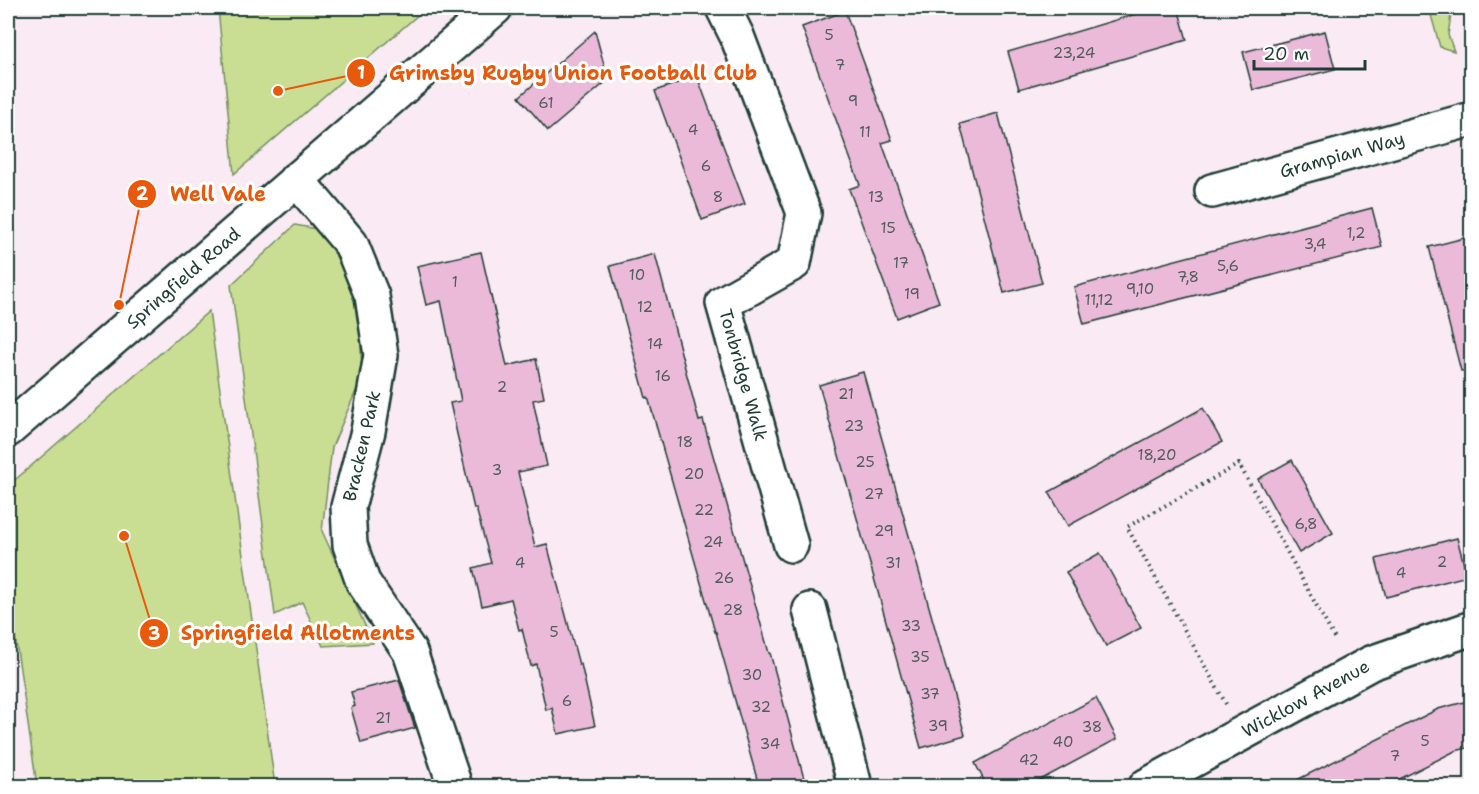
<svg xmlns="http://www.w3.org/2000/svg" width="1479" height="794" font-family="'Shantell Sans',sans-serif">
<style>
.green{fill:#c9de93;stroke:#748e64;stroke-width:1.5}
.building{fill:#ebbad9;stroke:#1f3d34;stroke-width:1.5}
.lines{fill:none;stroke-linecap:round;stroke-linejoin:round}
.minor-casing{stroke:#1f3d34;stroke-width:38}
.path{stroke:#1f3d34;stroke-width:4;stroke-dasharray:1.5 4.5;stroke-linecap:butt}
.minor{stroke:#fff;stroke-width:33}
.labels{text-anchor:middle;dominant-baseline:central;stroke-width:6;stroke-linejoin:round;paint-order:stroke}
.number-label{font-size:15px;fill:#525c5d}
.street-label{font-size:18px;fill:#1f3d34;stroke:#fff}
.leader{fill:none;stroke:#e8590c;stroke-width:2}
.callout-dot{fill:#e8590c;stroke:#fff;stroke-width:2}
.mark-label{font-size:18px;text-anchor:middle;font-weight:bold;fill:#fff}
.callout-label{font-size:20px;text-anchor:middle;font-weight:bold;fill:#e8590c;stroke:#fff;stroke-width:6;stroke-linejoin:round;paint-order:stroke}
</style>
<rect width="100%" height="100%" fill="#f9eaf4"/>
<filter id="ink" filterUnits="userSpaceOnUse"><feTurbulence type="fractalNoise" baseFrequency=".0167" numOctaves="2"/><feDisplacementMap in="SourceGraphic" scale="12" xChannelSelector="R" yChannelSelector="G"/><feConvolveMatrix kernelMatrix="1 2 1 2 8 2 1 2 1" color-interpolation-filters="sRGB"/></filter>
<g filter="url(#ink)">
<path class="green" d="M218 8H426L234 174Z
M1429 8H1452L1448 35 1454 51 1440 47Z
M295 225 322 230 335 244 359 295 362 377 332 447 322 531 373 643 323 646 302 602 275 615 231 285Z
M209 311 275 786H37L8 587V486Z"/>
<path class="building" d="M1156 8H1178L1187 40 1019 89 1008 52Z
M845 11 892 140 882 143 939 302 897 318 849 189 860 185 802 27Z
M595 31 608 80 548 131 519 97Z
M1325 31 1335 69 1253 90 1243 52Z
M697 76 745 204 702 220 655 91Z
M998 113 1042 283 1004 293 960 124Z
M1372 208 1382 247 1084 324 1074 287Z
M1472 236V370L1461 371 1429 247Z
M481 252 507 366 536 359 544 398 533 400 547 466 518 472 535 547 547 544 579 665 581 664 595 726 558 734 552 708 546 710 536 664 531 666 522 629 519 630 511 599 482 606 473 568 491 563 476 508 474 509 450 403 461 401 441 301 426 305 417 266Z
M655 254 699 421 703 420 769 653H770L806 786H759L716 632H715L648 397 646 398 610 266Z
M863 372 965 735 921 748 876 585 819 385Z
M1203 408 1222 442 1068 526 1049 492Z
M1292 460 1333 533 1299 553 1258 479Z
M1457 538 1467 576 1386 597 1376 559Z
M1100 553 1141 628 1106 646 1066 572Z
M399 680 415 728 361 743 351 708 355 706 351 692Z
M1096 698 1117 739 1029 786H987L975 763Z
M1472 700V747L1455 751 1386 786H1285L1438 709Z"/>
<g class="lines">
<defs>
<g id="minor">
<path id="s1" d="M723 8 737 36 804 213 794 263 723 303 791 545"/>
<path d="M296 179 351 244 372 296 381 355 368 431 348 507 350 545 363 582 410 652 455 786"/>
<path id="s2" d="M1212 191 1472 119"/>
<path id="s3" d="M8 430 495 8"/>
<path d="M810 610 855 786"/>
<path id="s4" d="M1146 786 1371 663 1472 628"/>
</g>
</defs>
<use href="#minor" class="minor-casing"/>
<path class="path" d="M1226 704 1127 527 1239 464 1336 641"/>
<use href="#minor" class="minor"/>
</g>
</g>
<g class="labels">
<g class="number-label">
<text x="829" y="35">5</text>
<text x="1074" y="53">23,24</text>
<text x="840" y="65">7</text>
<text x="853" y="101">9</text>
<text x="546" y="103">61</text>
<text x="693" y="130">4</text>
<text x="865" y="132">11</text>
<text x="706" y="166">6</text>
<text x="718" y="197">8</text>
<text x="876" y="197">13</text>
<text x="888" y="228">15</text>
<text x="1356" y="233">1,2</text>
<text x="1315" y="244">3,4</text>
<text x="901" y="263">17</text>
<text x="1228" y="266">5,6</text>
<text x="637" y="275">10</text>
<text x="1188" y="277">7,8</text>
<text x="455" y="282">1</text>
<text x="1140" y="289">9,10</text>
<text x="912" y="294">19</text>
<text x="1099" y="300">11,12</text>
<text x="645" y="307">12</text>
<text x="655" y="344">14</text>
<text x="663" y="376">16</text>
<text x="502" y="387">2</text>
<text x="846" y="394">21</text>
<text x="854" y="426">23</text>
<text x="685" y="442">18</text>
<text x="1157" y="455">18,20</text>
<text x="865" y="462">25</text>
<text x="497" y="470">3</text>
<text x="694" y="474">20</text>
<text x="874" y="494">27</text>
<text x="704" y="510">22</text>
<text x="1306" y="524">6,8</text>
<text x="884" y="531">29</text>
<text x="713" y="542">24</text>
<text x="1442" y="562">2</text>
<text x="520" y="563">4</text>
<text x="893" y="563">31</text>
<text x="1401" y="573">4</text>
<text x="724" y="578">26</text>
<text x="733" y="610">28</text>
<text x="911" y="626">33</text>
<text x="554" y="632">5</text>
<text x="920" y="657">35</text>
<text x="752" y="675">30</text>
<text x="930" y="694">37</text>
<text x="567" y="701">6</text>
<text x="761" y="707">32</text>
<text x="383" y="718">21</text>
<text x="938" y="726">39</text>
<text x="1092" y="727">38</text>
<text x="1425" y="741">5</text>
<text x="1063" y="742">40</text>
<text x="770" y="744">34</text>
<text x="1395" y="756">7</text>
<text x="1029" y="760">42</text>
</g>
<g class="street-label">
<text stroke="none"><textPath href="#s2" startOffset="135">Grampian Way</textPath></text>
<text stroke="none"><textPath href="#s3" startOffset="232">Springfield Road</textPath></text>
<text stroke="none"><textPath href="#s1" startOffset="428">Tonbridge Walk</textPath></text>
<text transform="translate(362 446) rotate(-77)">Bracken Park</text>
<text stroke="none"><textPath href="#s4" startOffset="182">Wicklow Avenue</textPath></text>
</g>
</g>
<path class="leader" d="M278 91L361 73M119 305L142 194M124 536L154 633"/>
<g class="callout-dot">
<circle cx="278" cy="91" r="6"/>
<circle cx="119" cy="305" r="6"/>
<circle cx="124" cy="536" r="6"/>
<circle cx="361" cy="73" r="15"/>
<circle cx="142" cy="194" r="15"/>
<circle cx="154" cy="633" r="15"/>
</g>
<g class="mark-label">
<text x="361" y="79">1</text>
<text x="142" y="200">2</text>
<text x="154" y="640">3</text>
</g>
<g class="callout-label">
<text x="573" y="80">Grimsby Rugby Union Football Club</text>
<text x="218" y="201">Well Vale</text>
<text x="298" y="640">Springfield Allotments</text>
</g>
<rect width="1479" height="794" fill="none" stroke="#fff" stroke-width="30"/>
<rect x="15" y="15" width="1449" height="764" fill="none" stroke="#1f3d34" stroke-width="2" filter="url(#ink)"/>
<path d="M1254 60v9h111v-9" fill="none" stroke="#1f3d34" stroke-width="3"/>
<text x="1263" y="60" font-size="18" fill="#1f3d34" stroke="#ffffff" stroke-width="4.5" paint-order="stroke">20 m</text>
</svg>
